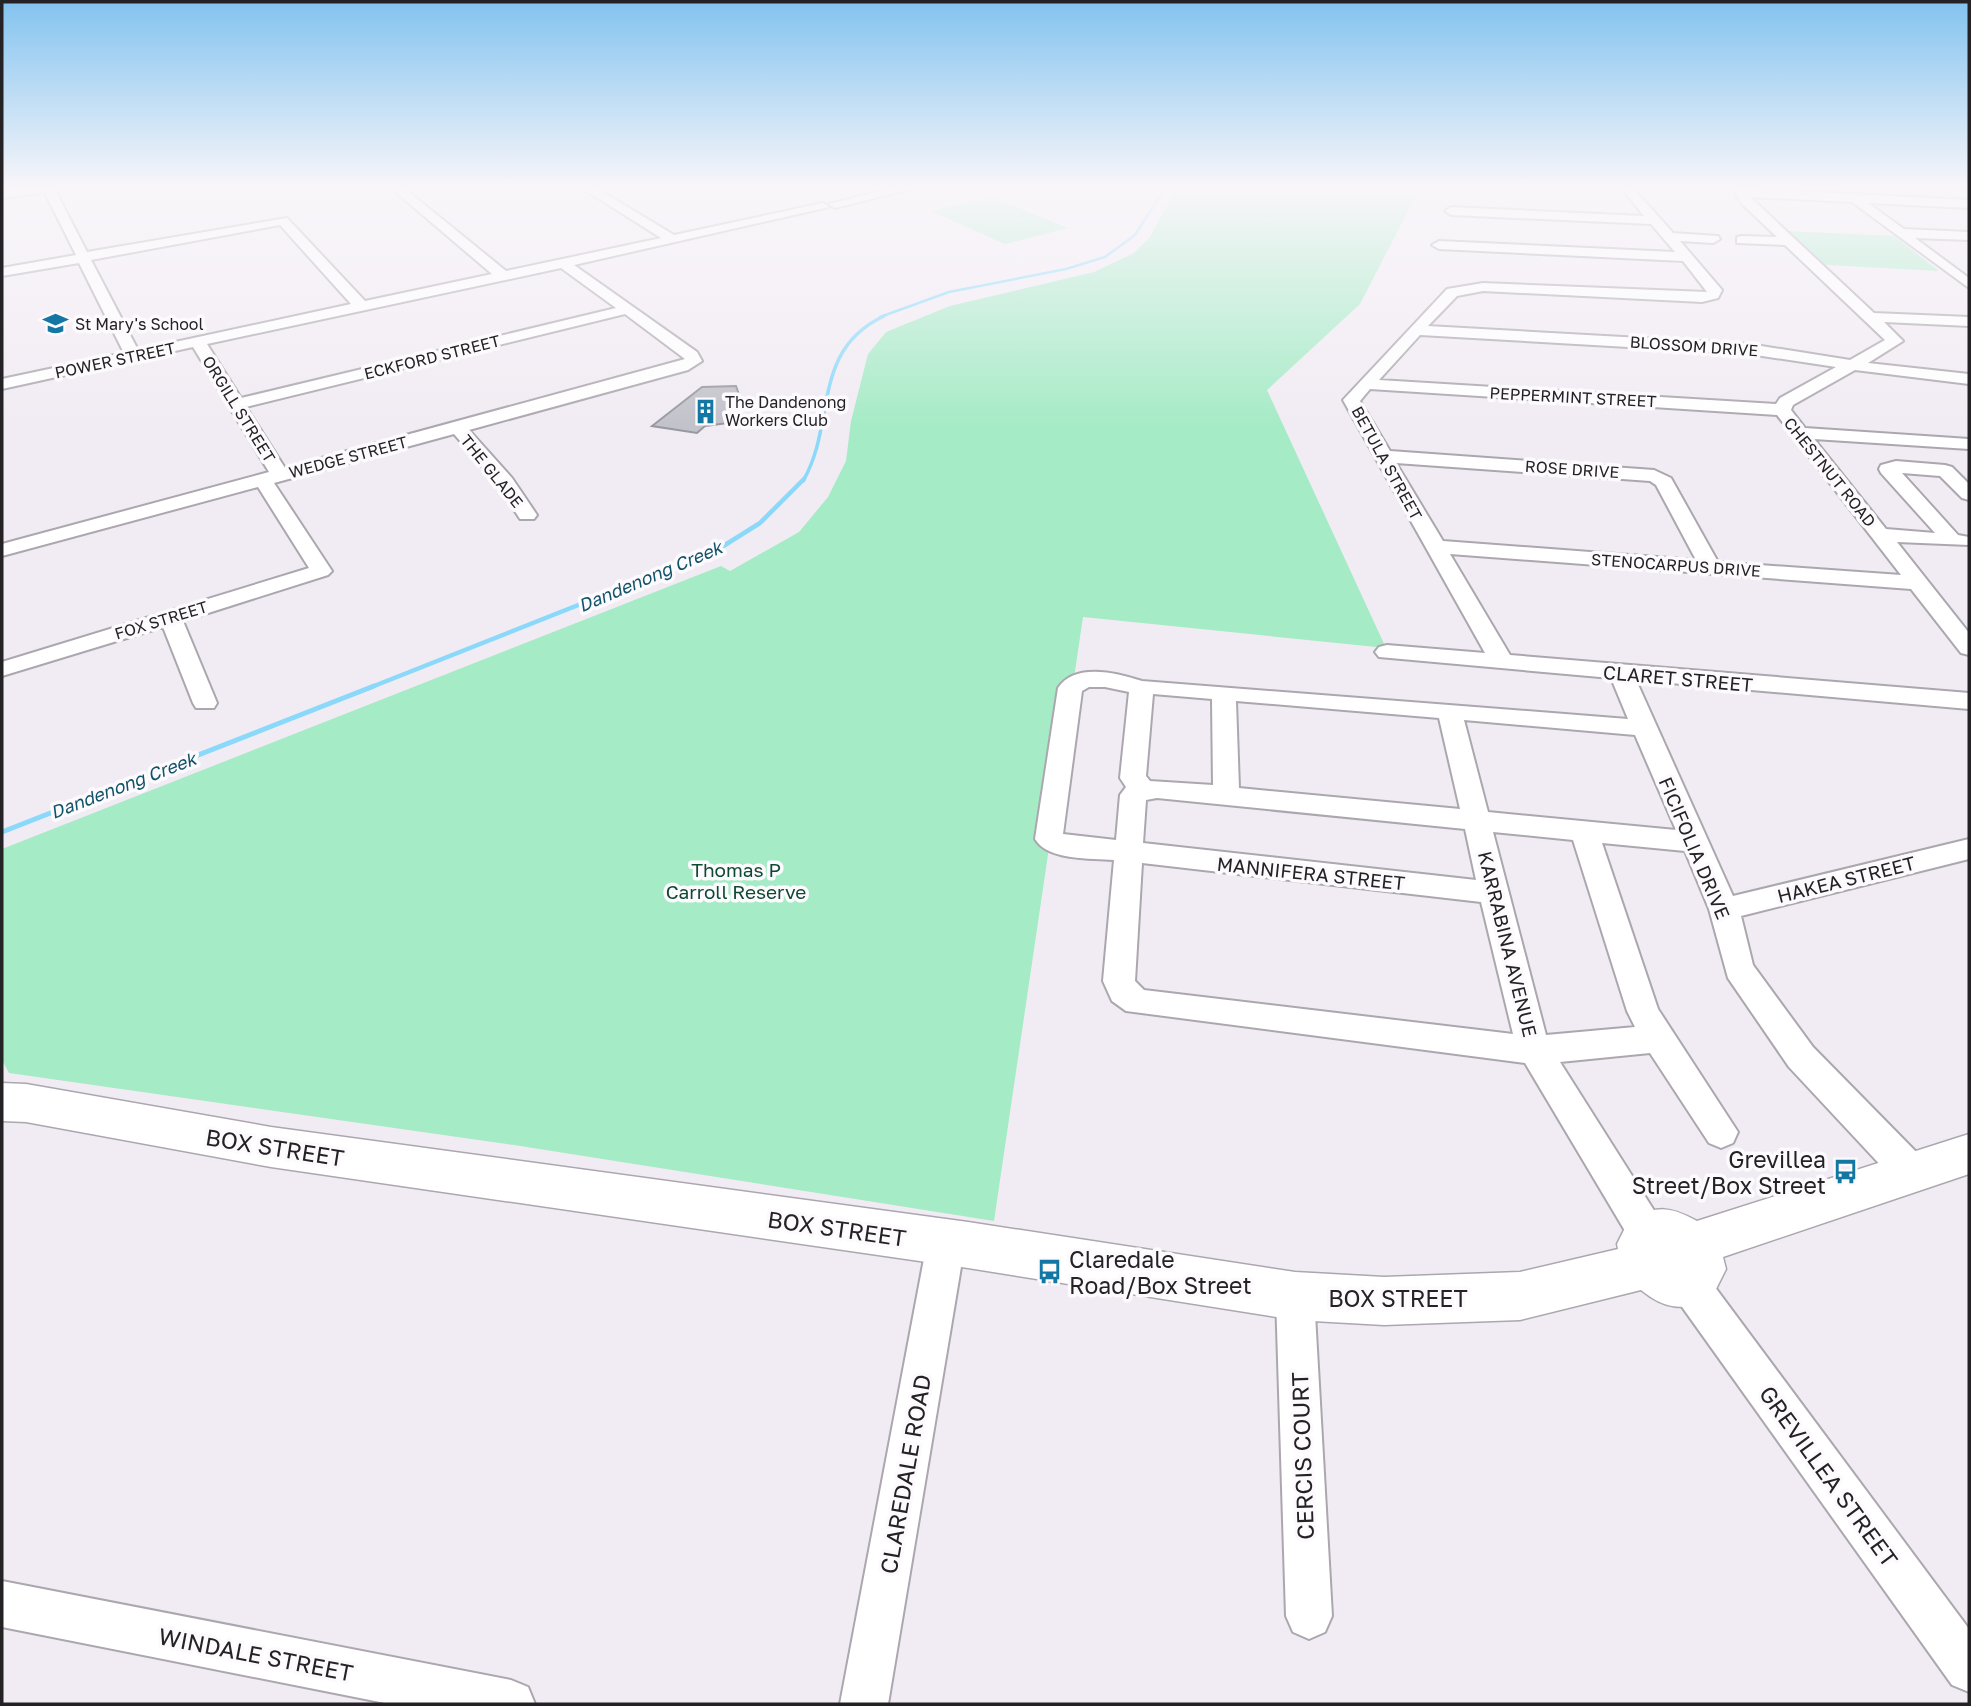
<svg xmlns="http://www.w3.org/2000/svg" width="1971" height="1706" font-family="'Golos Text',sans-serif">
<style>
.green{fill:#a5ebc6}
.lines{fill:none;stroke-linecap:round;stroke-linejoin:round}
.stream-far3{stroke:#8ad9fa;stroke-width:2.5}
.stream-far2{stroke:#8ad9fa;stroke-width:3.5}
.stream-far1{stroke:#8ad9fa;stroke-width:4.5}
.stream{stroke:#8ad9fa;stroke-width:5}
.building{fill:#c2c2ca;stroke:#9899a0;stroke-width:2}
.minor-casing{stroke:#aca7ae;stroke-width:4}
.major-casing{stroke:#aca7ae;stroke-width:3}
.highway-casing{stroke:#aca7ae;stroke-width:4}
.minor{fill:#fff;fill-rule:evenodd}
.major{fill:#fff;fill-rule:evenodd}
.highway{fill:#fff;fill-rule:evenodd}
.labels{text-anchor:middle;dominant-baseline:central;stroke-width:7;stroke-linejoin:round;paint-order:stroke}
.far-poi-label{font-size:16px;fill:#242225;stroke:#fdfafe;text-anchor:start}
.far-street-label{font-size:16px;fill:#242225;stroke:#fdfafe}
.far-water-label{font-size:18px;font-style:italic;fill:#105268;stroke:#fdfafe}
.street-label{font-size:19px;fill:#242225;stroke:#fdfafe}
.park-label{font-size:19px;fill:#0f4931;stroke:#fdfafe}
.near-street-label{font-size:23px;fill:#242225;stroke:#fdfafe}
.near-poi-label{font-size:23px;fill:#242225;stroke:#fdfafe;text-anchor:end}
</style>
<rect width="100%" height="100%" fill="#f1ecf3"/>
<path class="green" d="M1176 188H1420L1360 304 1267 390 1386 648 1083 617 994 1221 514 1145 9 1073 2 1060V849L721 566 730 571 799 532 828 497 846 461 851 421 868 354 886 332 950 306 1094 272 1134 253 1150 237Z
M992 197 1068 228 1005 244 931 211Z
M1788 231 1894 236 1939 271 1826 265Z"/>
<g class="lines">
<path class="stream-far3" d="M880 317 949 292 1066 269 1105 257 1135 235 1165 188"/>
<path class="stream-far2" d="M803 481C837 423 810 351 884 316"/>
<path class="stream-far1" d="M369 688 717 550 760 523 804 479"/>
<path class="stream" d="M2 832 374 686"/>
</g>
<path class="building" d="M736 386 741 400 736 401 744 421 705 426 697 433 652 426 702 387Z"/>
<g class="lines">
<defs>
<path id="minor" d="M32 188H54L87 252 287 218 365 301 492 274 391 188H404L506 271 661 238 582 188H596L674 235 823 203 829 207 574 265 697 352 702 361 688 370 469 430 512 478 537 515 534 519H520L498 485 454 434 274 483 332 571 328 575 183 621 217 703 214 708H196L193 703 163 627 2 676V662L309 568 258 487 2 556V544L269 472 193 347 2 389V379L124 353 79 263 2 276V268L76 255 45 193ZM280 225 351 304 138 350 91 260ZM561 268 616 308 241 398 207 344ZM625 314 685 359 285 468 246 407Z
M893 188H914L835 208 829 204Z
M1621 188H1633L1673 233 1718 236 1720 239 1713 243 1680 241 1722 290 1718 298 1702 302 1483 291 1457 296 1428 326 1749 344 1850 360 1885 340 1785 245 1737 243V237L1742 236 1777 237 1741 203 1733 188 1969 200V208L1868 203 1904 229 1969 232V240L1915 238 1969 278V288L1852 202 1750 197 1874 313 1969 317V326L1884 322 1903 341 1868 363 1969 374V384L1855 370 1793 405 1791 410 1805 428 1969 439V449L1814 439 1886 529 1935 533 1881 473 1879 469 1881 465 1896 461 1945 465 1952 467 1969 484V500L1962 498 1940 476 1902 473 1958 535 1969 537V545L1897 542 1969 633V655L1961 653 1911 589 1450 554 1510 655 1969 693V709L1636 680 1733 896 1969 839V859L1741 916 1753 965 1813 1047 1926 1162 1931 1174 1926 1186 1913 1190 1900 1186 1789 1067 1728 978 1709 909 1685 851 1602 843 1658 1009 1738 1132 1733 1143 1721 1148 1709 1143 1650 1053 1560 1062 1660 1220 1666 1233 1660 1246 1647 1251 1634 1246 1525 1063 1126 1011 1112 1001 1103 981 1114 860C1091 858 1048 861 1035 839L1058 688C1075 662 1117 673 1142 681L1628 719 1611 678 1379 657 1375 652 1379 647 1387 645 1485 653 1343 400 1447 289 1483 283 1707 292 1683 261 1439 249 1432 245 1439 241 1675 252 1651 224 1451 215 1445 211 1451 207 1644 216ZM1420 335 1749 354 1836 367 1780 398 1776 404 1379 380ZM1370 389 1777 415 1901 575 1718 562 1671 478 1654 470 1390 451 1360 401ZM1396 463 1650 481 1656 485 1696 560 1443 541ZM1089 687H1105L1129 692 1120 778 1126 787 1120 795 1116 840 1063 834 1082 691ZM1153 694 1212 699 1213 785 1150 781 1146 776ZM1236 701 1439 718 1460 809 1239 788ZM1464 720 1635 735 1676 830 1488 812ZM1157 798 1465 829 1476 880 1143 843 1146 800ZM1493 832 1573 840 1627 1011 1635 1027 1546 1035ZM1142 863 1481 902 1513 1034 1144 990 1135 981Z
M946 1225 959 1230 965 1243 888 1704H840L927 1243 933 1230Z
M1689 1265 1703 1271 1969 1629V1692L1952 1685 1675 1297 1670 1284 1675 1271Z
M1295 1277 1309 1282 1314 1296 1332 1616 1325 1632 1309 1639 1293 1632 1286 1616 1276 1296 1281 1282Z
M2 1581 511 1680 528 1687 535 1704H390L2 1627Z"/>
<path id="major" d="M2 1083 26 1084 271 1127 968 1222 1295 1272 1384 1277 1520 1272 1618 1249 1617 1244 1630 1218C1659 1206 1669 1206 1697 1221L1969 1134V1174L1723 1257 1726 1269 1711 1299C1683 1311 1666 1310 1641 1290L1520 1320 1384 1325 1295 1320 968 1268 271 1167 26 1122 2 1121Z"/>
<path id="highway" d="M2 188H47L39 193 2 198Z"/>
</defs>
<use href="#minor" class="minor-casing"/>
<use href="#major" class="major-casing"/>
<use href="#highway" class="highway-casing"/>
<use href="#minor" class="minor"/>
<use href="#major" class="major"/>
<use href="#highway" class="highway"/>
</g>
<linearGradient id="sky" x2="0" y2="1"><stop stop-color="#82c3ef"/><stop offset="0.44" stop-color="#f9f6fa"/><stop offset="1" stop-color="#f9f6fa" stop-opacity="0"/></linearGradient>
<rect width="1971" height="426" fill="url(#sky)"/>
<defs>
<symbol id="school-bare" viewBox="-9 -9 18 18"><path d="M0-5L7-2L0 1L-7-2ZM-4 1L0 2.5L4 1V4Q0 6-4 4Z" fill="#1277a3" stroke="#fdfafe" stroke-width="2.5" paint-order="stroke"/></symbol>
<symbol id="building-bare" viewBox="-9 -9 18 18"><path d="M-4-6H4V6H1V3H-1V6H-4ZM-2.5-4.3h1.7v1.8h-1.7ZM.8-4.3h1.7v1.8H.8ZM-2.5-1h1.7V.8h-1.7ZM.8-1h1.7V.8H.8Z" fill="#1277a3" stroke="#fdfafe" stroke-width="2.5" paint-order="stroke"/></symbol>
<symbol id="bus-bare" viewBox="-9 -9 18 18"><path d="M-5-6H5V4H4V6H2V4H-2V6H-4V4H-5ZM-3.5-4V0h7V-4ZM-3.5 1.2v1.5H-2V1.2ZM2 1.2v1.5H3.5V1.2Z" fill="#1277a3" stroke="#fdfafe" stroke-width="2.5" paint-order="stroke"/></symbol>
</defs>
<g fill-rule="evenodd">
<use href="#school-bare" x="38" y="306" width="35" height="35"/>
<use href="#building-bare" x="688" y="394" width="35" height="35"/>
<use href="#bus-bare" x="1828" y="1154" width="35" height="35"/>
<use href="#bus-bare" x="1032" y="1254" width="35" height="35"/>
</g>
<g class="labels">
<g class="far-poi-label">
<text x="75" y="324">St Mary's School</text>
<text x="725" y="402">The Dandenong<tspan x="725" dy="18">Workers Club</tspan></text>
</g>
<g class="far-street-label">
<text transform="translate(1694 346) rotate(4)">BLOSSOM DRIVE</text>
<text transform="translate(432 357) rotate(-14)">ECKFORD STREET</text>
<text transform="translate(115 360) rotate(-12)">POWER STREET</text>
<text transform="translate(1573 397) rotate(3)">PEPPERMINT STREET</text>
<text transform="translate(239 409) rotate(58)">ORGILL STREET</text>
<text transform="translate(348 457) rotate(-15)">WEDGE STREET</text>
<text transform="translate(1387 463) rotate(61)">BETULA STREET</text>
<text transform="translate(1572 469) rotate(4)">ROSE DRIVE</text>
<text transform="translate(492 471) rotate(51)">THE GLADE</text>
<text transform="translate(1830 472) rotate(51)">CHESTNUT ROAD</text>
<text transform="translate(1676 565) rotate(4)">STENOCARPUS DRIVE</text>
<text transform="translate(161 620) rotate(-17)">FOX STREET</text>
</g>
<g class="far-water-label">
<text transform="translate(650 576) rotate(-23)">Dandenong Creek</text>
<text transform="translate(123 785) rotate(-21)">Dandenong Creek</text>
</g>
<g class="street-label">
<text transform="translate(1678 678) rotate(5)">CLARET STREET</text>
<text transform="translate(1695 848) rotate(67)">FICIFOLIA DRIVE</text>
<text transform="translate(1311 873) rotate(6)">MANNIFERA STREET</text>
<text transform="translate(1846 879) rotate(-14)">HAKEA STREET</text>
<text transform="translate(1508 944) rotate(76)">KARRABINA AVENUE</text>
</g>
<g class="park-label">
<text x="736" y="869">Thomas P<tspan x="736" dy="22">Carroll Reserve</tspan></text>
</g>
<g class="near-street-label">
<text transform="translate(275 1147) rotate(9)">BOX STREET</text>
<text transform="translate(837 1228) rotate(8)">BOX STREET</text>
<text x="1398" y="1298">BOX STREET</text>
<text transform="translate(1302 1456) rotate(-92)">CERCIS COURT</text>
<text transform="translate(905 1474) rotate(-80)">CLAREDALE ROAD</text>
<text transform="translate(1829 1476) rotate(54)">GREVILLEA STREET</text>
<text transform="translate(256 1654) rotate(11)">WINDALE STREET</text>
</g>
<g class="near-poi-label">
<text x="1826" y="1159">Grevillea<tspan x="1826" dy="26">Street/Box Street</tspan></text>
<text x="1069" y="1259" text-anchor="start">Claredale<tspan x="1069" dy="26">Road/Box Street</tspan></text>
</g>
</g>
<rect width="1971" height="1706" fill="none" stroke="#242225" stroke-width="7"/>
</svg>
